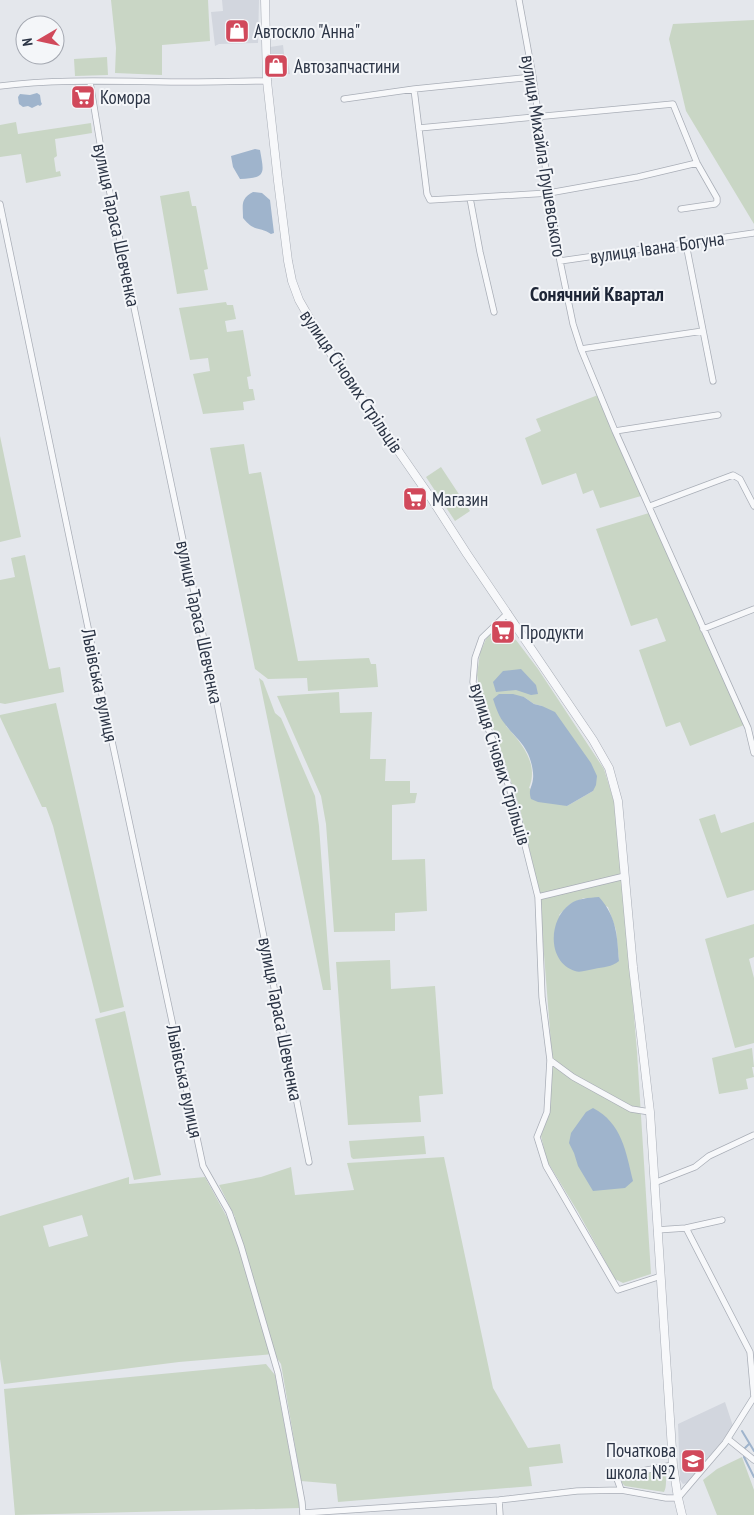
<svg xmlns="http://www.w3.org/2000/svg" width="754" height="1515" font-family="'PT Sans Narrow',sans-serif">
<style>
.built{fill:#d2d6de}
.green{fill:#c9d6c5;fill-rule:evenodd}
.water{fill:#9fb4cc}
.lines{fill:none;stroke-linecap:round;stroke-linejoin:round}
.stream{stroke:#9fb4cc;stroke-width:2}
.minor-casing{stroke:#a9aeb7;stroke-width:7}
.tertiary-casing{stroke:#a9aeb7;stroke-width:9}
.minor{stroke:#f7f8fa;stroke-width:5.5}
.tertiary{stroke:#f7f8fa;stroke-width:8}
.labels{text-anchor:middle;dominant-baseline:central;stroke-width:4;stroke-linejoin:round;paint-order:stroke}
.poi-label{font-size:19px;fill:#2b3445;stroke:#f4f6f9;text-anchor:start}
.street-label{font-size:19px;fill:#2b3445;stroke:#f4f6f9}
.neighbourhood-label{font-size:20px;font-weight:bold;fill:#1d2536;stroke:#f4f6f9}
</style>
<rect width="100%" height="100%" fill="#e4e7ec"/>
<path class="built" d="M222 0H259L258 43 219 44 215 46 211 12 223 11Z
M283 45 285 62H288L290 74 272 76 270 47Z
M725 1402 733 1426 722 1441 687 1483 683 1484 680 1480 678 1424Z"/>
<path class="green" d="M111 0H208L210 41 162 45V75L115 73 116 48Z
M754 20V224L686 111 669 39 673 24Z
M107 57 108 75 75 76 74 59Z
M16 122 18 134 91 123 92 133 55 139 57 156 54 158 56 172 60 171 61 176 26 183 21 154 0 157V125Z
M189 191 192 206H196L208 269 204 270 208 290 177 294 160 196Z
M226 302 227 305H233L236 319 225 321 227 332 243 330 251 376 247 377 249 389H253L255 400 243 402 244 410 203 414 193 374 210 371 208 358 190 360 179 308Z
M598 395 641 496 600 508 593 490 583 494 576 473 542 485 525 438 541 431 536 419Z
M0 436 21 537 0 542Z
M244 444 249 474 261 472 298 661 369 658 371 664H376L378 687 308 691 307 678 268 679 255 669 210 448Z
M441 467 470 511 455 521 426 477Z
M649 513 744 725 690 746 680 722 666 727 639 650 666 641 657 618 631 626 596 529Z
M25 555 49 669 60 667 64 692 5 704 0 703V580L15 577 11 558Z
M493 631 502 644 512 638 516 640 538 669 604 769 614 802 625 908 637 1052 651 1274 623 1283 615 1279 578 1212 547 1161 541 1136 548 1115 552 1056 539 891 520 809 498 741 480 694 477 675 480 653 486 639ZM524 697 534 704 542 706 593 791 567 806 529 788C539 764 522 743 506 726ZM584 898 608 907 616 930 619 961 559 915 570 904Z
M259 678 263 681 275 713 281 718 315 796 319 826 331 990H323Z
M339 692 340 713 372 712 370 759H386L385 781H410V793H417L415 803 392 805V860L425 859 427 911 395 913V931L334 932 326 824 321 796 277 696Z
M56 703 124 1007 100 1013 65 873 53 826 46 807H42L0 717V715Z
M715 814 721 833 754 822V890L727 898 699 819Z
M754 924V957L749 959 754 978V1043L735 1048 705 939Z
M390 960 391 989 435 986 443 1094 419 1096 421 1122 348 1125 336 962Z
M125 1011 161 1175 134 1180 95 1019Z
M752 1048 754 1067H752L754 1077 746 1079 748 1089 719 1094 712 1058Z
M424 1136 426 1154 353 1159 351 1157 349 1141Z
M444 1157 493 1388 528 1448 560 1444 563 1463 529 1467 532 1486 338 1502 336 1484 301 1481 281 1364 274 1354 179 1362 4 1384 0 1359V1216L129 1177V1184L205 1177 228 1219 235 1217 219 1185 261 1177 291 1167 295 1195 354 1190 347 1163ZM82 1215 88 1236 49 1247 43 1226Z
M266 1364 275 1375 300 1508 15 1515 4 1389Z
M742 1457 754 1490V1515H717L703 1480 717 1469Z
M663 1469 665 1470C666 1477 667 1486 664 1492L625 1486 622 1483V1477Z"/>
<path class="water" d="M37 93 40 95 41 102 42 104 40 106 38 105 32 108 28 106 23 107 19 104 18 97 20 94 30 95Z
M255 149 260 150C264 173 267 178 240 179L233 167 231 156Z
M253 192 262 193 270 200 274 233 271 234C260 226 255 233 243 218 243 205 240 199 253 192Z
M521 669 536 685 538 694 531 695 516 690 496 692 493 682 503 671Z
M499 694H513L524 697 534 704 542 706 555 712 591 763 597 776 596 785 593 791 567 806 538 802 531 799C528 789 532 788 533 779 534 772 531 759 527 752 522 741 512 734 505 724 499 717 496 708 493 699Z
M599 897C617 917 617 936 619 961 612 967 603 967 594 969 588 970 580 973 575 971 547 962 548 920 570 904 578 898 589 898 599 897Z
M593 1108C622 1123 626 1152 633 1181L625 1188 593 1191 578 1166 574 1153 569 1143 571 1133 586 1112Z"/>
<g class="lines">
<path class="stream" d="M742 1431 754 1451
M745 1448 749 1444
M744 1457 754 1477"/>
<defs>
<path id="minor" d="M519 0 533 77 549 193 560 261 573 324 581 349 615 431 748 728 754 753
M90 82 102 155 212 678 309 1162
M0 86C63 78 127 82 191 82 216 82 241 81 267 81
M414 89 427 194 430 200 549 193 638 177 697 163
M344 99 414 89 533 77
M419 128 673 104 697 163 717 198V202L715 204 681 209
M470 198 480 252 494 312
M0 204 101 690 203 1166 229 1212 241 1246 278 1373 302 1502 303 1515
M686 244 713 381
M560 261 754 233
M581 349 703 331
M615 431 718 415
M650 506 733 475 740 479 754 506
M508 613 482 638 475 658 473 682 478 703 499 756 516 809 538 897 542 997 550 1060 547 1112 537 1137 546 1166 618 1290 661 1276
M703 629 754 609
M538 897 625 876
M550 1060 573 1077 631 1109 650 1112
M654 1183 695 1167 709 1156 754 1135
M686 1228 722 1220
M657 1230 686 1228 750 1352 754 1397 725 1443 678 1498H666L621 1490 616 1476 673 1465
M728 1439 754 1460
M499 1500 500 1515
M303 1513 499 1500 577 1491 621 1490"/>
<path id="tertiary" d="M265 0 267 81 278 181 288 261 292 281 299 300 315 328 332 355 433 501 467 554 593 740 609 768 618 801 633 967 650 1112 673 1465 678 1498 682 1515"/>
</defs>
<use href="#minor" class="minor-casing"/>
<use href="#tertiary" class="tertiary-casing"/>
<use href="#minor" class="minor"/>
<use href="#tertiary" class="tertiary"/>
</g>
<defs>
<symbol id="shop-square" viewBox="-11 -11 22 22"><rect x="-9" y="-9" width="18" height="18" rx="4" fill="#d1495b" stroke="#f4f6f9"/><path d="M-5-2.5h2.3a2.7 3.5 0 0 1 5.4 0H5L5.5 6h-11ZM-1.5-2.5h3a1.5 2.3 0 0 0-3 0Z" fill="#fff"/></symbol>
<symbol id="supermarket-square" viewBox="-11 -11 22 22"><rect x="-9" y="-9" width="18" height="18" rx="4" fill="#d1495b" stroke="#f4f6f9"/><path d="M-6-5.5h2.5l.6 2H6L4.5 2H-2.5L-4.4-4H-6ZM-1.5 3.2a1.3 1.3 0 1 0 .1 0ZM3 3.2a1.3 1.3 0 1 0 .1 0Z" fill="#fff"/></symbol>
<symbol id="school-square" viewBox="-11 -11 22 22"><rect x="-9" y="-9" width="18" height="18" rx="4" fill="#d1495b" stroke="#f4f6f9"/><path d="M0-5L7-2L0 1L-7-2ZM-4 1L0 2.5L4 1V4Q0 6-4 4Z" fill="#fff"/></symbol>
</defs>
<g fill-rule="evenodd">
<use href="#shop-square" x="223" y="17" width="28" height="28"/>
<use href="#shop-square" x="262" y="52" width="28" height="28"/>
<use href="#supermarket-square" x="69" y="83" width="28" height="28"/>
<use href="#supermarket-square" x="401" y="485" width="28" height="28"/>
<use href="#supermarket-square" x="489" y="618" width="28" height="28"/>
<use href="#school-square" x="679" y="1447" width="28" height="28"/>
</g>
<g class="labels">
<g class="poi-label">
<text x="254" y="31">Автоскло "Анна"</text>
<text x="294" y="66">Автозапчастини</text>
<text x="100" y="97">Комора</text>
<text x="432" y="499">Магазин</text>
<text x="520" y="632">Продукти</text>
<text x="676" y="1450" text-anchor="end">Початкова<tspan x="676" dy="22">школа №2</tspan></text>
</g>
<g class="street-label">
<text transform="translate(544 156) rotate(81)">вулиця Михайла Грушевського</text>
<text transform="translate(117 225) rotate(78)">вулиця Тараса Шевченка</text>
<text transform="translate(657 247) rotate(-8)">вулиця Івана Богуна</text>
<text transform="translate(352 381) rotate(56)">вулиця Січових Стрільців</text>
<text transform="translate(200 622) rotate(78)">вулиця Тараса Шевченка</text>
<text transform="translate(100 685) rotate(78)">Львівська вулиця</text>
<text transform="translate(501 764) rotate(73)">вулиця Січових Стрільців</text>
<text transform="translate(281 1019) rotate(79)">вулиця Тараса Шевченка</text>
<text transform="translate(185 1081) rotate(78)">Львівська вулиця</text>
</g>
<g class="neighbourhood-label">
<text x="597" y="294">Сонячний Квартал</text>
</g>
</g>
<g transform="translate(40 40) rotate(261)"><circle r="24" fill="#f4f6f9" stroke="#a4a8b1"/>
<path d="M0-4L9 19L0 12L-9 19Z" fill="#d1495b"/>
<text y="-8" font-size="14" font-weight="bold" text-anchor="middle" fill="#2b3445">N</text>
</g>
</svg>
